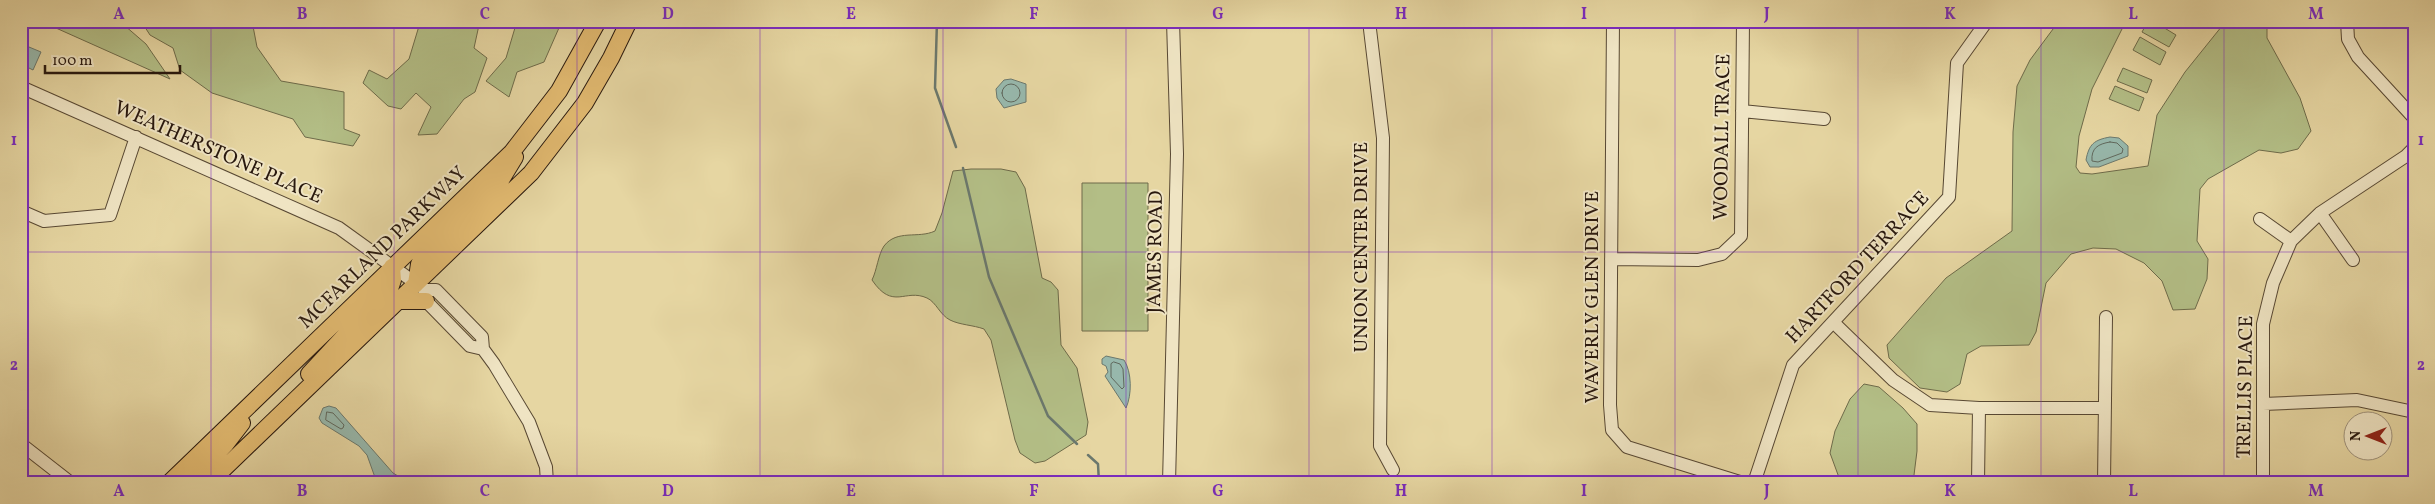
<svg xmlns="http://www.w3.org/2000/svg" width="2435" height="504" font-family="Vollkorn,serif">
<style>
.green{fill:#b3be86;stroke:#6e6b4a}
.water{fill:#97b8ac;stroke:#6b786d}
.lines{fill:none;stroke-linecap:round;stroke-linejoin:round}
.shore{stroke:#60685d;stroke-width:1}
.stream{stroke:#6b786d;stroke-width:2.5}
.minor-casing{stroke:#584833;stroke-width:14}
.major-casing{stroke:#28180e;stroke-width:18}
.minor{stroke:#efe4c3;stroke-width:12}
.major{stroke:#e3bb71;stroke-width:16}
.grid{fill:none;stroke:#7b2cbf;stroke-width:1;stroke-opacity:0.55}
.labels{text-anchor:middle;dominant-baseline:central;stroke-width:4;stroke-linejoin:round;paint-order:stroke}
.street-label{font-size:20px;fill:#28180e;stroke:#efe4c3}
.neatline{fill:none;stroke:#7b2cbf;stroke-width:2}
.grid-label{font-size:16px;text-anchor:middle;font-weight:bold;fill:#7b2cbf}
</style>
<rect width="100%" height="100%" fill="#e6d6a2"/>
<filter id="stains"><feTurbulence type="fractalNoise" baseFrequency=".004" numOctaves="4"/><feColorMatrix values="0 0 0 0 .2 0 0 0 0 .09 0 0 0 0 .02 0 0 0 .5 -.17"/></filter>
<radialGradient id="worn" r=".72"><stop offset=".6" stop-color="#630" stop-opacity="0"/><stop offset="1" stop-color="#630" stop-opacity=".3"/></radialGradient>
<path class="green" d="M47 21H126L124 25 146 44 170 79 47 24Z
M141 21H252L257 47 281 81 344 92V129L360 135 353 146 305 137 293 119 212 93 180 70 173 48 150 35Z
M431 21H488L479 25 474 48 487 58 475 92 464 99 437 134 418 135 431 107 416 93 401 109 388 106 363 83 369 70 387 79 409 59 419 26Z
M517 21H562L544 62 517 72 509 97 486 81 506 58Z
M2059 21H2126L2092 89 2079 136 2076 167 2080 173 2092 174 2148 166 2157 115 2185 72 2226 21H2267V38L2300 98 2311 131 2298 149 2281 153 2259 150 2208 179 2200 189 2197 241 2208 259 2207 279 2195 309 2173 310 2162 281 2144 263 2116 249 2093 248 2071 254 2046 283 2036 332 2029 345 1981 346 1967 354 1960 384 1947 392 1920 388 1889 358 1887 345 1946 278 2012 231 2013 132 2017 86 2030 60Z
M2148 21H2153L2176 35 2169 47 2142 32Z
M2140 37 2166 52 2160 65 2133 50Z
M2123 68 2152 80 2147 93 2117 81Z
M2115 86 2144 98 2139 111 2109 99Z
M971 169H1001L1016 172 1025 188 1042 278 1051 282 1058 290 1061 345 1077 368 1088 422 1086 435 1045 461 1035 463 1020 453 1015 440 991 340 984 329C973 325 960 325 950 320 940 315 936 302 927 298 905 288 893 311 872 280 877 270 878 255 884 246 897 229 918 239 935 231L942 213 953 171Z
M1082 183H1148V331H1082Z
M1864 384 1879 387 1903 408 1917 424V451L1913 483H1841L1830 453 1835 431 1850 399Z"/>
<path class="water" d="M29 47 41 52 33 70 21 64Z
M1011 79 1026 84V102L1004 108 997 98 996 89 1004 80Z
M2110 137 2119 138 2128 146V156L2099 167H2090L2086 160C2089 144 2094 140 2110 137Z
M1106 356 1124 360C1132 372 1132 395 1126 408L1105 376 1108 372 1106 366 1102 364V359Z
M329 406 336 408 393 473 403 479 447 478 448 483H377L367 455 359 446 322 423 319 418 323 408Z"/>
<g class="lines">
<path class="shore" d="M1002 93a9 9 0 1 1 18 0a9 9 0 1 1-18 0Z
M2110 142 2117 143 2123 149 2122 153 2098 162 2092 161C2091 148 2098 144 2110 142Z
M1114 362 1120 364 1123 369 1124 387 1122 389 1111 377V364Z
M327 412 333 413 344 425 343 428 341 429 326 420Z"/>
<path class="stream" d="M937 21 935 88 956 147
M963 168 989 277 1048 416 1077 444
M1088 455 1098 464 1099 483"/>
<defs>
<path id="minor" d="M1369 21 1383 138 1380 446 1393 470
M1613 21 1610 405 1612 430 1627 447 1743 483
M2347 21 2348 39 2358 57 2414 118
M21 87 339 228 425 290H436L482 337 483 349 494 364 529 422 546 467 547 483
M1742 111 1824 119
M21 211 44 221 110 215 136 137
M2320 213 2353 260
M2260 219 2291 241
M1611 259 1698 260 1722 254 1741 236 1743 21
M425 292 426 301 470 346 483 349
M1833 322 1893 380 1930 405 1979 408H2105
M2263 404 2357 400 2414 412
M21 444 71 483
M1169 483 1177 154 1173 21
M1754 483 1793 365 1949 197 1957 63 1987 21
M1978 483 1979 408
M2104 483 2106 317
M2263 483V324L2273 283 2291 241 2320 213 2406 156 2414 148"/>
<path id="major" d="M416 284 419 264 498 185 515 157
M398 301H426
M309 374 391 286 393 280 392 267
M169 483 512 152 559 91 598 21
M189 483 225 445 242 423
M209 483 531 173 585 103 611 58 629 21"/>
</defs>
<use href="#minor" class="minor-casing"/>
<use href="#major" class="major-casing"/>
<use href="#minor" class="minor"/>
<use href="#major" class="major"/>
</g>
<path class="grid" d="M211 21V483M394 21V483M577 21V483M760 21V483M943 21V483M1126 21V483M1309 21V483M1492 21V483M1675 21V483M1858 21V483M2041 21V483M2224 21V483M21 252H2414"/>
<g class="labels">
<g class="street-label">
<text transform="translate(1723 137) rotate(-89)">WOODALL TRACE</text>
<text transform="translate(218 153) rotate(24)">WEATHERSTONE PLACE</text>
<text transform="translate(1362 247) rotate(-90)">UNION CENTER DRIVE</text>
<text transform="translate(383 248) rotate(-44)">MCFARLAND PARKWAY</text>
<text transform="translate(1156 252) rotate(-89)">JAMES ROAD</text>
<text transform="translate(1858 268) rotate(-47)">HARTFORD TERRACE</text>
<text transform="translate(1593 297) rotate(-90)">WAVERLY GLEN DRIVE</text>
<text transform="translate(2246 387) rotate(-89)">TRELLIS PLACE</text>
</g>
</g>
<rect width="2435" height="504" fill="none" stroke="#e6d6a2" stroke-width="55"/>
<g transform="translate(2368 436) rotate(270)"><circle r="24" fill="#efe4c3" stroke="#9f927b"/>
<path d="M0-4L9 19L0 12L-9 19Z" fill="#8f2418"/>
<text y="-8" font-size="14" font-weight="bold" text-anchor="middle" fill="#28180e">N</text>
</g>
<path d="M45 65v8h135v-8" fill="none" stroke="#28180e" stroke-width="2.5"/>
<text x="52" y="65" font-size="15" fill="#28180e" stroke="#efe4c3" stroke-width="4" paint-order="stroke">100 m</text>
<rect x="28" y="28" width="2380" height="448" class="neatline"/>
<g class="grid-label">
<text x="119" y="19">A</text>
<text x="302" y="19">B</text>
<text x="485" y="19">C</text>
<text x="668" y="19">D</text>
<text x="851" y="19">E</text>
<text x="1034" y="19">F</text>
<text x="1218" y="19">G</text>
<text x="1401" y="19">H</text>
<text x="1584" y="19">I</text>
<text x="1767" y="19">J</text>
<text x="1950" y="19">K</text>
<text x="2133" y="19">L</text>
<text x="2316" y="19">M</text>
<text x="14" y="145">1</text>
<text x="2421" y="145">1</text>
<text x="14" y="370">2</text>
<text x="2421" y="370">2</text>
<text x="119" y="496">A</text>
<text x="302" y="496">B</text>
<text x="485" y="496">C</text>
<text x="668" y="496">D</text>
<text x="851" y="496">E</text>
<text x="1034" y="496">F</text>
<text x="1218" y="496">G</text>
<text x="1401" y="496">H</text>
<text x="1584" y="496">I</text>
<text x="1767" y="496">J</text>
<text x="1950" y="496">K</text>
<text x="2133" y="496">L</text>
<text x="2316" y="496">M</text>
</g>
<rect width="100%" height="100%" filter="url(#stains)"/>
<rect width="100%" height="100%" fill="url(#worn)"/>
</svg>
